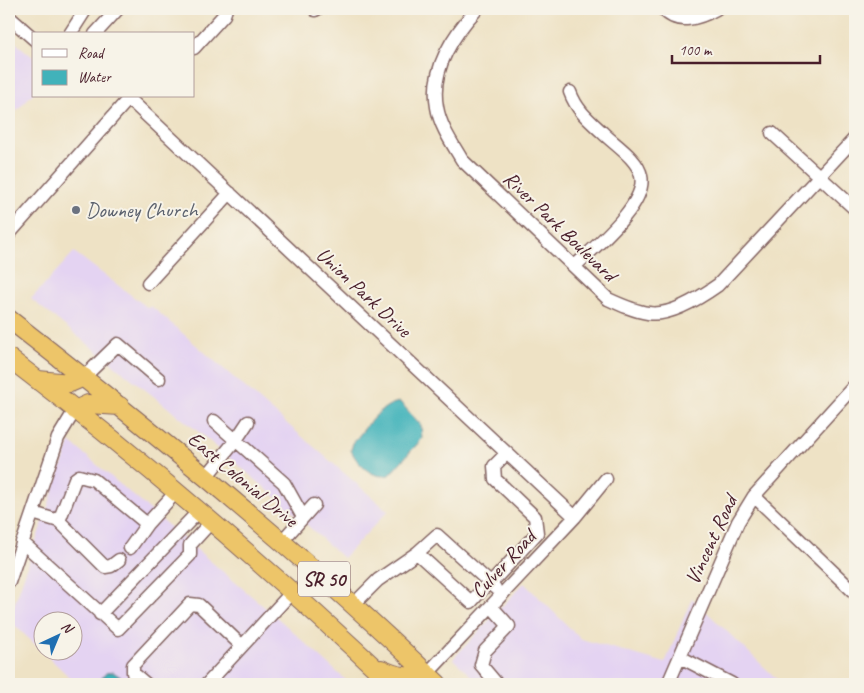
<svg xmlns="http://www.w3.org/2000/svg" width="864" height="693" font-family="Caveat,sans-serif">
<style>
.built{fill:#e4d3f2;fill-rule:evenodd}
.water{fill:#41b2ba;stroke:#466872}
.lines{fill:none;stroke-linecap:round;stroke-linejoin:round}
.minor-casing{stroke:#836361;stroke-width:15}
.highway-casing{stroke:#836361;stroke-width:20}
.minor{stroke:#fff;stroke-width:12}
.highway{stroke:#edc569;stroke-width:18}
.worship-dot{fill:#6b7280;stroke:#f7f3e8;stroke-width:2}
.labels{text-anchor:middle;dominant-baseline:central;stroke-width:4;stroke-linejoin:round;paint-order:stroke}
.shield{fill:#f7f3e8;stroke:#7e5f64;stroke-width:1}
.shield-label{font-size:20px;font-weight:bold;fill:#4a1f2b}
.worship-label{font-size:21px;fill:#5b616d;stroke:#f7f3e8;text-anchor:start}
.street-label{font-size:21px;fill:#4a1f2b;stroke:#f7f3e8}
</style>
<rect width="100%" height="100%" fill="#f7f3e8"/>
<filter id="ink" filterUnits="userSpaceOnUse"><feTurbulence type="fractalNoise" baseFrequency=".02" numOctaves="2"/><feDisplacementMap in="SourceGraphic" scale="10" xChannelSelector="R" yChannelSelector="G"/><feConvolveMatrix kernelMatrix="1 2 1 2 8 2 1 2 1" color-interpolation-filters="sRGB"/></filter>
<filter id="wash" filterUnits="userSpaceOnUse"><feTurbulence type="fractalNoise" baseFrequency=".0096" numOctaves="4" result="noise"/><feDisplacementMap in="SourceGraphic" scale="20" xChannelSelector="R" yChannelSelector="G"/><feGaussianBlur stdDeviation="1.12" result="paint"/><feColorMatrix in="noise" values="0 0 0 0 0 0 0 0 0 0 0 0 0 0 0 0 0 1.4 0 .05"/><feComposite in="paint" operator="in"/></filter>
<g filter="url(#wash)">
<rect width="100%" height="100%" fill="#eee2c5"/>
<path class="built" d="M9 37 34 58V92L9 119Z
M74 252 148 308 151 306 388 511 343 558 283 503 200 433 31 299Z
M70 442 281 621 350 684H77L9 620ZM42 620H72V650H42Z
M524 583 581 639 665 663 692 598 782 684H480L453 659Z"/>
<path class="water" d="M400 402 421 425 422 439 389 475C373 480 357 464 351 450L353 443C365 429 380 404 400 402Z
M113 672 131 684H97L106 673Z"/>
</g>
<g filter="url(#ink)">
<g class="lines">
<defs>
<path id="minor" d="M477 9C453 35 430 69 437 107 440 126 452 143 462 160L608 299C621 305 634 311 648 313 670 317 701 297 718 285L855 138
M663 9C677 26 700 18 716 9
M315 10 317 9
M9 17 34 39
M70 34 86 9
M95 34 118 9
M194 48 224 15 226 9
M570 92C577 111 589 120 603 133 615 145 638 159 641 176 648 204 593 248 575 266
M126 96 575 517
M772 133 855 209
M9 234 131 96
M148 283 230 193
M84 377 118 344 159 379
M214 421 284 483 303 517
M206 477 236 440 248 422
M754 496 855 593
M33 513 59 521 75 479 79 476 94 480 147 524 176 492
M59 521 105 567 111 566 119 560
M282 541 314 505
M22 542 118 629 190 555V545L211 522
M130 548 147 524
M417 553 471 602 489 582 495 588
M9 582 58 438 75 410
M353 605 378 580 417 553 437 535 489 582 493 581 537 533 535 517 495 479 494 466 507 453
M491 606 509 626 485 651 481 665 497 684
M100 614 199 511
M680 657 732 684
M427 674 575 517 606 479
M146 684 133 673V665L190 604 199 605 242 646
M207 684 292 592
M668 684 738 522 754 496 855 385"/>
<path id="highway" d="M9 319C157 434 303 554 438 684
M9 358C142 459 270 569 392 684
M38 380 70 383 84 377
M75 410 88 404 120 406
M381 669C398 677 409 678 427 674"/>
</defs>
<use href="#minor" class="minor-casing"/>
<use href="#highway" class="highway-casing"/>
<use href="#minor" class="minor"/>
<use href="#highway" class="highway"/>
</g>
</g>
<circle class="worship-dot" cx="76" cy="210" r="5"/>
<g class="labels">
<rect class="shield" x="298" y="561.5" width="52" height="35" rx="4"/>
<g class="shield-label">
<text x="324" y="579">SR 50</text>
</g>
<g class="worship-label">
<text x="86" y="210">Downey Church</text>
</g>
<g class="street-label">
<text transform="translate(560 226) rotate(44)">River Park Boulevard</text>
<text transform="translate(364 292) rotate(43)">Union Park Drive</text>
<text transform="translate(243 479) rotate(40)">East Colonial Drive</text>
<text transform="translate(711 540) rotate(-65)">Vincent Road</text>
<text transform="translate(503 564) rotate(-47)">Culver Road</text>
</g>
</g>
<rect width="864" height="693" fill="none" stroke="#f7f3e8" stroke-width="30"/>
<rect x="32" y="32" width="162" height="65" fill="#f7f3e8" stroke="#b29e9c"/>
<rect x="42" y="49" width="25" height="8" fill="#ffffff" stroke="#b29e9c"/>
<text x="78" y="58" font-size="15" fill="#4a1f2b">Road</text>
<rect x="42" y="70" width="25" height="15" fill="#41b2ba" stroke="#b29e9c"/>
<text x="78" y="82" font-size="15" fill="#4a1f2b">Water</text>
<g transform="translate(58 636) rotate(44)"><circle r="24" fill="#f7f3e8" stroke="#b29e9c"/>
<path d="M0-4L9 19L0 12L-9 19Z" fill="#1f6fb2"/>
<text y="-8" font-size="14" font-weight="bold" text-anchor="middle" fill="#4a1f2b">N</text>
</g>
<path d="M672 55v8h148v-8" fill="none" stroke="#4a1f2b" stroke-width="2.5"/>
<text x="679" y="55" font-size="15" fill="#4a1f2b" stroke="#f7f3e8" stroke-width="4" paint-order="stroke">100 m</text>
</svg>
